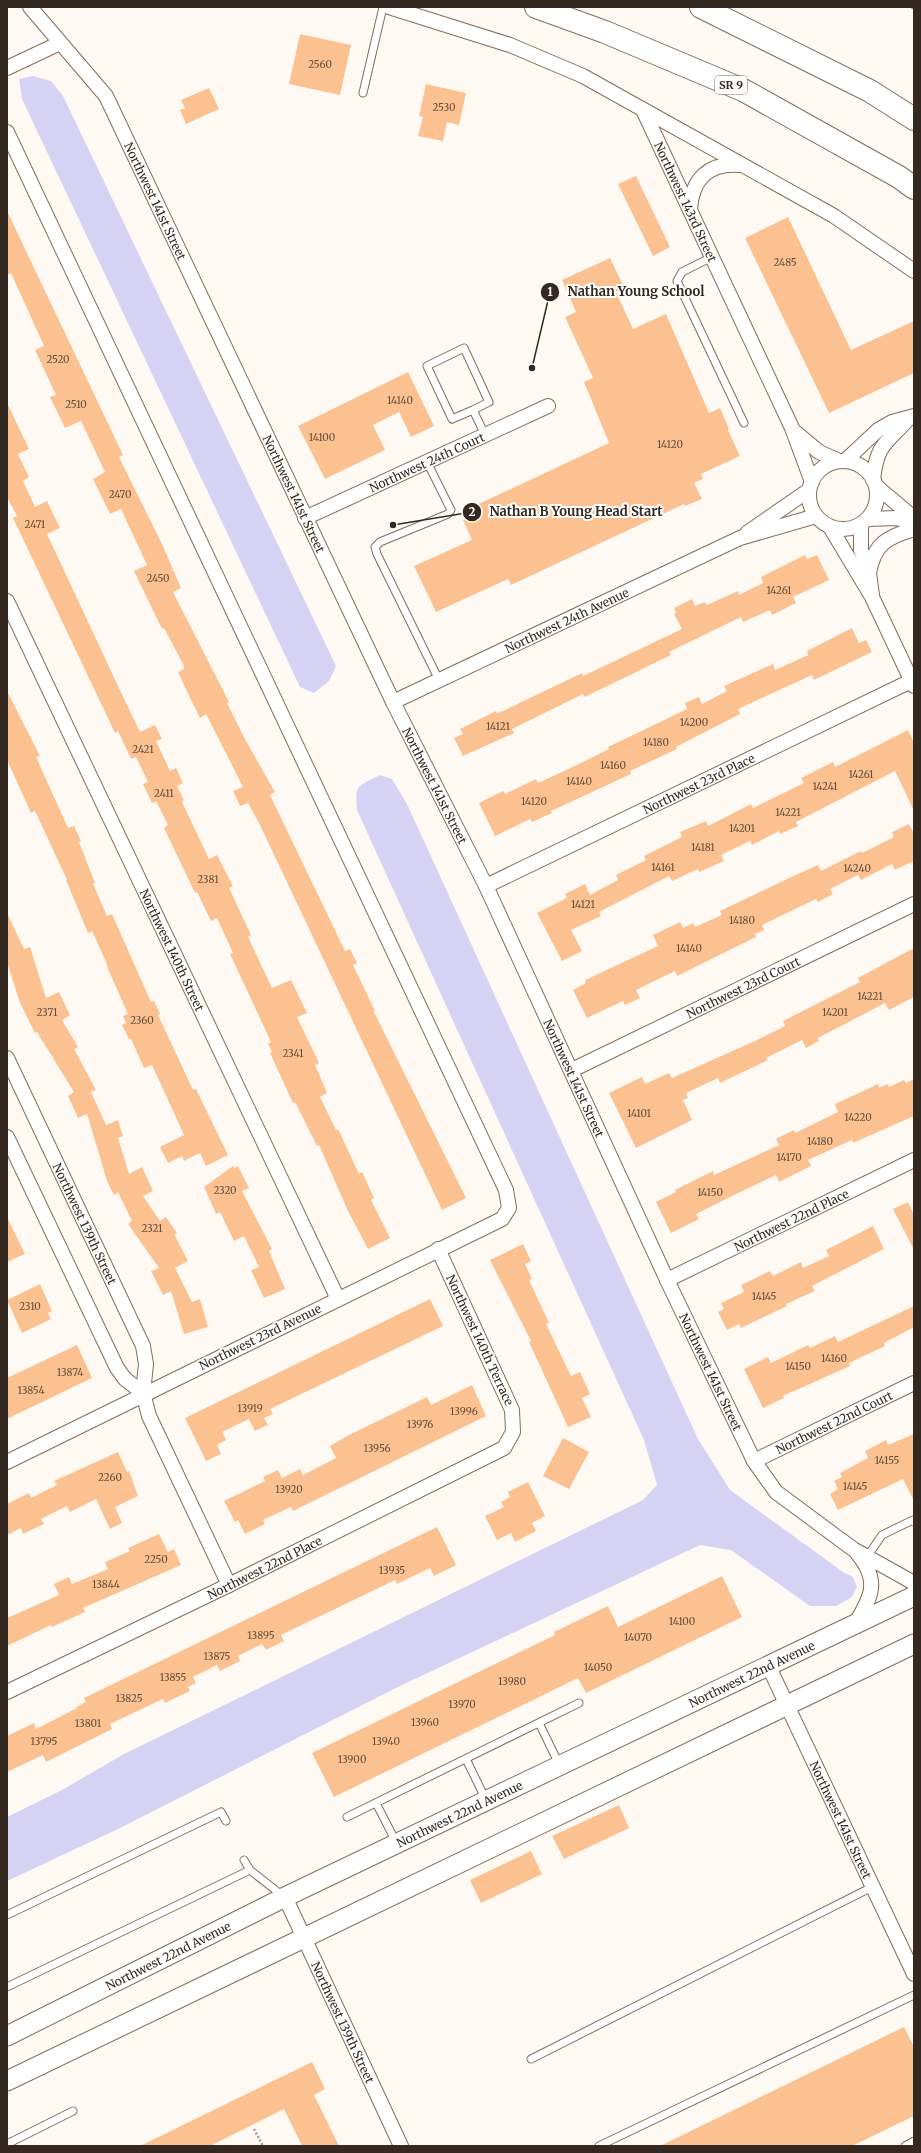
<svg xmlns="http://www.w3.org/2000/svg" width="921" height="2153" font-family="Merriweather,serif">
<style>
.water{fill:#d6d2f3}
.building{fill:#fcc190}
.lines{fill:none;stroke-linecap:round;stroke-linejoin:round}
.lane-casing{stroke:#846c58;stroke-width:9}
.street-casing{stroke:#846c58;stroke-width:16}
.secondary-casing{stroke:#846c58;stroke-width:21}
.primary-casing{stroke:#846c58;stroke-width:24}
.path{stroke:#a49c95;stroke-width:2.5;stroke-dasharray:2 2;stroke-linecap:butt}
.lane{stroke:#fff;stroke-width:7}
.street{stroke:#fff;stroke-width:14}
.secondary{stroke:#fff;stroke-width:19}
.primary{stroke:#fff;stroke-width:22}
.rail-casing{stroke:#948c84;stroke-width:4.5}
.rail{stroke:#fff;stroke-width:3;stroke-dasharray:9;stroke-linecap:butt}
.labels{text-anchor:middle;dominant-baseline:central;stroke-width:4;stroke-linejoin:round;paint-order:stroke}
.number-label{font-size:10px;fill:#654f3c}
.shield{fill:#fff;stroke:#706963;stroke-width:1}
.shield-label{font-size:11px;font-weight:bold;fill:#332920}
.street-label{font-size:12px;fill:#332920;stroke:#fff}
.leader{fill:none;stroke:#332920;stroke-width:1.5}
.callout-dot{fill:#332920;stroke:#fff;stroke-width:1.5}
.mark-label{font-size:12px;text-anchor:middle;font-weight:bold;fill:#fff}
.callout-label{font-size:13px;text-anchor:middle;font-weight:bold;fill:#332920;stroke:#fff;stroke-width:4;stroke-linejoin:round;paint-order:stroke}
</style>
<rect width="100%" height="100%" fill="#fff9f4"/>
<path class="water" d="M33 76 51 81 63 96 336 666 329 681 314 693 300 687 22 99 19 79Z
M380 775 392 779 407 804 698 1439 730 1490 843 1572 853 1577 857 1587 852 1597 836 1606H810L731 1550 700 1545 400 1686 118 1829 7 1881V1817L62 1790 124 1754 643 1500 657 1485 644 1440 357 810C355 783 357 787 380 775Z"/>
<path class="building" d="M300 34 351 45 340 95 289 84Z
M426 84 466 93 459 125 447 122 443 141 418 136 423 117 419 116Z
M209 88 219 109 186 124 180 110 185 108 181 100Z
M636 176 670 247 653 256 618 184Z
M7 211 123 455 119 457 162 544 181 588 173 592 229 702 227 703 246 741 275 792 270 795 345 951 350 949 357 963 353 965 375 1011 374 1012 466 1198 442 1210 259 823 248 803 240 806 233 791 243 787 206 714 200 718 191 700 178 672 184 669 183 664 164 628 162 629 134 571 147 565 121 509 110 514 93 479 105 472 81 421 65 428 50 397 56 395 35 350 44 346 11 273 7 275Z
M788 217 851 350 914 321V373L829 413 745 238Z
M610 258 624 287 616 292 633 329 666 314 709 413 720 408 729 429 728 430 740 456 701 474 703 479 694 483 702 499 685 506 684 504 511 585 508 579 436 612 414 566 472 540 463 520 477 514 474 506 609 443 584 382 593 378 565 317 576 312 562 280Z
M408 372 434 426 411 437 399 412 373 425 385 450 325 479 298 426Z
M7 403 29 449 18 454 29 477 23 481 35 507 47 501 60 528 47 534 118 686 140 732 155 725 162 739 156 741 170 771 176 768 183 783 177 786 184 800 182 802 209 859 217 855 233 886 229 888 251 935 248 937 272 988 291 980 307 1013 297 1017 319 1063 315 1065 327 1093 320 1097 336 1130 338 1129 359 1174 362 1172 374 1198 371 1200 390 1238 368 1249 348 1211 319 1145 317 1146 295 1102 293 1103 270 1053 272 1052 268 1044 271 1042 230 954 233 953 217 918 211 921 197 892 195 893 164 828 168 825 156 801 152 803 143 784 148 782 136 757 131 759 118 731 115 733 13 518 17 516 7 497Z
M805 555 807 559 817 555 829 580 793 597 796 603 772 615 770 610 743 622 741 617 669 652 671 655 585 697 583 694 512 729 514 733 463 756 454 738 463 734 460 729 496 711 497 713 503 711 582 673 583 676 682 629 674 614 676 613 674 608 692 599 695 606 705 602 707 605 738 591 739 595 763 583 761 577Z
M852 628 859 643 866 640 872 652 814 680 812 675 738 709 740 714 676 747 677 749 630 771 631 774 551 811 552 813 532 822 530 819 495 836 479 803 503 791 505 794 536 779 538 783 577 765 609 749 608 747 687 709 685 703 699 697 702 704 727 691 724 686 773 664 775 670 808 655 807 651Z
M7 691 40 756 36 757 68 828 74 826 81 841 79 842 95 883 93 884 107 916 112 914 151 1002 154 1001 160 1014 158 1015 193 1090 196 1089 228 1155 206 1166 200 1153 184 1161 182 1156 168 1163 160 1147 184 1135 152 1065 144 1068 131 1039H129L122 1025 126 1023 123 1016 128 1014 108 969 106 962 92 931 88 933 66 880H67L42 826 35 811 31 813 7 760Z
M908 730 914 743V811L895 771 796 822 798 826 780 834 779 831 752 845 750 841 721 855 724 861 699 872 698 869 672 881 669 876 599 912 601 916 571 930 582 951 562 961 537 913 567 898 565 894 585 884 590 895 618 880 616 875 646 860 644 856 682 837 680 832 706 821 708 826 751 804 753 808 804 783 801 778 833 762 835 767Z
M909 824 914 834V861L895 870 892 864 861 880 858 875 830 889 833 894 818 902 816 899 762 925 764 930 755 934 756 937 677 976 675 971 636 990 640 998 625 1005 623 1001 587 1018 573 990 586 983 585 980 658 946 653 935 680 922 683 928 693 923 695 927 722 915 720 911 789 878 818 865 821 871 861 851 862 853 894 837 892 832Z
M7 913 24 949 30 947 46 998 59 992 70 1015 62 1020 78 1047 74 1049 96 1090 91 1092 106 1125 118 1120 123 1136 118 1138 129 1174 142 1167 153 1191 143 1196 160 1221 166 1217 177 1233 174 1234 188 1261 175 1268 192 1302 200 1299 208 1327 184 1334 171 1291 163 1295 151 1271 159 1268 128 1224 132 1221 118 1192 114 1195 107 1181 87 1114 78 1118 68 1096 74 1092 37 1032 35 1033 20 1003 7 962Z
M914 948V997L889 1010 885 1003 818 1038 819 1041 806 1048 802 1040 766 1058 768 1060 720 1083 718 1078 686 1093 688 1098 683 1100 692 1120 636 1148 609 1093 642 1077 645 1084 669 1073 672 1078 757 1040 785 1026 783 1021 860 982 858 978Z
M914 1079V1116L853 1143 852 1140 808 1160 811 1166 779 1182 776 1175 736 1194 696 1214 699 1219 671 1233 656 1202 676 1192 675 1190 713 1171 714 1175 779 1145 776 1139 794 1130 795 1133 838 1112 835 1104 878 1084 879 1088 887 1084 889 1087 904 1080 906 1083Z
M233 1166 234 1168 238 1166 249 1188 242 1191 272 1249 269 1251 285 1289 264 1298 251 1270 259 1267 244 1236 234 1241 220 1212 216 1214 204 1187Z
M908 1202 914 1215V1250L893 1209Z
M7 1217 25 1254 7 1262Z
M873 1226 884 1249 812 1286 815 1291 786 1304 787 1306 741 1328 739 1324 727 1330 718 1312 724 1309 721 1303 744 1292 741 1285 770 1271 773 1276 801 1262 803 1268 829 1256 826 1250Z
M523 1244 531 1261 525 1264 532 1279 529 1280 549 1323 546 1324 571 1376 580 1372 590 1394 582 1398 591 1417 568 1427 529 1342 531 1341 490 1260Z
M40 1284 52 1311 48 1313 51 1319 22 1333 7 1300Z
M430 1299 443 1326 270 1409 273 1414 264 1418 268 1425 255 1431 249 1419 222 1432 226 1440 217 1445 221 1454 206 1461 185 1418Z
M914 1306V1327L884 1343 885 1346 849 1363 850 1366 783 1396 784 1398 763 1408 744 1369 768 1357 771 1363 808 1345 810 1348 835 1336 838 1342Z
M77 1345 92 1378 7 1419V1378Z
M472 1385 486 1416 293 1511 291 1507 263 1520 265 1524 245 1534 238 1520 235 1522 224 1501 265 1481 263 1477 278 1470 282 1478 300 1469 303 1475 336 1458 330 1446 351 1434 427 1397 431 1405Z
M914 1434V1501L903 1479 838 1510 830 1494 838 1489 834 1481 842 1477 840 1473 868 1458 865 1451 886 1440 888 1445Z
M563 1438 589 1452 569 1489 543 1476Z
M118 1452 127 1472 129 1471 138 1496 115 1507 122 1523 110 1529 96 1499 70 1512 67 1506 41 1519 44 1524 23 1534 21 1528 7 1535V1504L29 1493 31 1498 57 1485 54 1481Z
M528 1482 545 1516 532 1523 536 1531 515 1542 511 1533 497 1540 485 1516 504 1507 501 1502 510 1497 508 1492Z
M437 1527 456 1565 434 1576 430 1568 397 1584 395 1580 281 1635 284 1641 266 1650 262 1644 238 1656 240 1661 220 1671 217 1665 193 1677 196 1683 188 1687 190 1691 165 1703 163 1699 110 1724 112 1729 46 1762 43 1755 7 1772V1736L34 1723 36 1729 77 1708 76 1707 86 1702 84 1698Z
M159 1534 168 1552 174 1549 181 1565 83 1608 85 1612 52 1627 51 1625 7 1646V1618L59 1595 54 1584 69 1577 72 1584 108 1569 105 1562 130 1551 128 1548Z
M722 1576 742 1617 586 1693 578 1678 334 1797 312 1753 555 1635 554 1632 608 1606 618 1627Z
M619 1805 629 1828 564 1859 552 1836Z
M531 1851 542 1874 481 1903 470 1880Z
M904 2027 914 2047V2116L852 2146H660Z
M312 2062 325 2089 314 2095 339 2146H302L284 2109 210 2146H140Z"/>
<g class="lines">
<defs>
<path id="lane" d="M363 93 383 7
M712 257 682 272 677 281 744 423
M473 410 452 419 427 366 464 348 489 402 473 410 485 435
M427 462 451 510 448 514 380 542 375 547 377 554 439 680
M867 1557 882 1535 913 1520 914 1522
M539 1723 559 1764
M466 1759 486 1800
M376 1803 396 1842
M347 1817 579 1703
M244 1860 250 1870
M7 1915 221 1812 226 1821
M7 1987 250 1870 283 1896
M531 2059 872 1887
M7 2144 73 2111
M599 2146 914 1995
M905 2146 914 2141"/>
<g id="street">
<path id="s1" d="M30 7 106 96 393 702 486 886 667 1280 754 1461 776 1492 853 1549 914 1583"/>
<path d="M389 7 510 45 583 76 834 216 914 271"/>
<path d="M7 68 60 43"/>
<path id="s2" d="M644 112 792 428 812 482"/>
<path d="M7 132 506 1190 509 1208 502 1219 7 1462"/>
<path d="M690 209C692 179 709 162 740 165"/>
<path d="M795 432 819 452 837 460"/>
<path d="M846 460 878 430 892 422 914 416"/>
<circle cx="843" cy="495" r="34"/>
<path d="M873 480C877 443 886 444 909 418"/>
<path d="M876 486 914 518"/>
<path id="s3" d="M305 518 548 406"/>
<path d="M868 519 897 518 914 523"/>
<path d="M861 524V550L869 573 872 595"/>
<path d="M830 527 872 597 914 686"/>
<path d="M747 533 809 490"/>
<path d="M869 573C874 544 887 537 914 529"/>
<path id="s4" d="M7 601 338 1299"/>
<path id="s5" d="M393 702 740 538 816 516"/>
<path id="s6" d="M486 886 911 681"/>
<path id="s7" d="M7 1058 143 1346 146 1364 143 1393 149 1416 229 1585"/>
<path id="s8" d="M572 1070 914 904"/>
<path d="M7 1137 117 1368 125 1379 143 1393"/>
<path id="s9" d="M667 1280 914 1160"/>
<path id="s10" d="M754 1461 914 1383"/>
<path d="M855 1624C872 1597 880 1580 857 1553"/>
<path id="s11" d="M768 1665 914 1974"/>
<path id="s12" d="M7 1692 229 1585 504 1448 513 1432 512 1410 438 1249"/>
<path id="s13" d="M285 1897 401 2146"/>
</g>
<g id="secondary">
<path id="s14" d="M7 2036 285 1897 914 1596"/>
<path d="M7 2081 914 1644"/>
</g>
<path id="primary" d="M536 7 605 32 743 90 899 177 914 188
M701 7 870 91 914 119"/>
</defs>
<use href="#lane" class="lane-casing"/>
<use href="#street" class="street-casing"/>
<use href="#secondary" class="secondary-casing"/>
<use href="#primary" class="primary-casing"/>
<path class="path" d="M254 2129 263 2146"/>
<use href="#lane" class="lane"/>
<use href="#street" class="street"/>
<use href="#secondary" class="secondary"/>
<use href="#primary" class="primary"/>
<defs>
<path id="rail" d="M913 7H914"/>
</defs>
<use href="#rail" class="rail-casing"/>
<use href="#rail" class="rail"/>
</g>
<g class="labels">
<g class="number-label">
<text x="320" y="64">2560</text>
<text x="444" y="107">2530</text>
<text x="785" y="262">2485</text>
<text x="58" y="359">2520</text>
<text x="400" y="400">14140</text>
<text x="76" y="404">2510</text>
<text x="322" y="437">14100</text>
<text x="670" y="444">14120</text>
<text x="120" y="494">2470</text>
<text x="35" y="524">2471</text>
<text x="158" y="578">2450</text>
<text x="779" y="590">14261</text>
<text x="694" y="722">14200</text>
<text x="498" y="726">14121</text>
<text x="656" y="742">14180</text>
<text x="143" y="749">2421</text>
<text x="613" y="765">14160</text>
<text x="861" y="774">14261</text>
<text x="579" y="781">14140</text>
<text x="825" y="786">14241</text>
<text x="164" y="793">2411</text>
<text x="534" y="801">14120</text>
<text x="788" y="812">14221</text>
<text x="742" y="828">14201</text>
<text x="703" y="847">14181</text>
<text x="663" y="867">14161</text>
<text x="857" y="868">14240</text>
<text x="208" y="879">2381</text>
<text x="583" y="904">14121</text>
<text x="742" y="920">14180</text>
<text x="689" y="948">14140</text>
<text x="870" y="996">14221</text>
<text x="47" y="1012">2371</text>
<text x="835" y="1012">14201</text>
<text x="142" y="1020">2360</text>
<text x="293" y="1053">2341</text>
<text x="639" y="1113">14101</text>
<text x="858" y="1117">14220</text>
<text x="820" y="1141">14180</text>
<text x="789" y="1157">14170</text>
<text x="225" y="1190">2320</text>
<text x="710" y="1192">14150</text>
<text x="152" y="1228">2321</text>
<text x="764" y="1296">14145</text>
<text x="30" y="1306">2310</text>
<text x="834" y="1358">14160</text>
<text x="798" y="1366">14150</text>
<text x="70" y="1372">13874</text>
<text x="31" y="1390">13854</text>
<text x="250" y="1408">13919</text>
<text x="464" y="1411">13996</text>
<text x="420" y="1424">13976</text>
<text x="377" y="1448">13956</text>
<text x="887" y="1460">14155</text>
<text x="110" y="1477">2260</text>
<text x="855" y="1486">14145</text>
<text x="289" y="1489">13920</text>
<text x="156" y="1559">2250</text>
<text x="392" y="1570">13935</text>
<text x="106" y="1584">13844</text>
<text x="682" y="1621">14100</text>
<text x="261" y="1635">13895</text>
<text x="638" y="1637">14070</text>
<text x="217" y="1656">13875</text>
<text x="598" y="1667">14050</text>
<text x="173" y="1677">13855</text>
<text x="512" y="1681">13980</text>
<text x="129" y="1698">13825</text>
<text x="462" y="1704">13970</text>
<text x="425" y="1722">13960</text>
<text x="88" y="1723">13801</text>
<text x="44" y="1741">13795</text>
<text x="386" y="1741">13940</text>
<text x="352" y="1759">13900</text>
</g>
<rect class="shield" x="715" y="76" width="32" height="18" rx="3"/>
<g class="shield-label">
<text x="731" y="85">SR 9</text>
</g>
<g class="street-label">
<text stroke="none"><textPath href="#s1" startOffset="233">Northwest 141st Street</textPath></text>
<text stroke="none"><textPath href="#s2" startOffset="99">Northwest 143rd Street</textPath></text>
<text stroke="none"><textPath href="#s3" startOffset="134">Northwest 24th Court</textPath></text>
<text stroke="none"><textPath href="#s1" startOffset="557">Northwest 141st Street</textPath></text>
<text stroke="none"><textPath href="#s5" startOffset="192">Northwest 24th Avenue</textPath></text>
<text stroke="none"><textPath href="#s6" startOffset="236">Northwest 23rd Place</textPath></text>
<text stroke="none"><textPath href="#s1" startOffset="881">Northwest 141st Street</textPath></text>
<text stroke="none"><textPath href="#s4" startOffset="386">Northwest 140th Street</textPath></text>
<text stroke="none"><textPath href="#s8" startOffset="190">Northwest 23rd Court</textPath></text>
<text stroke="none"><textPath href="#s1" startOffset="1205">Northwest 141st Street</textPath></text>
<text stroke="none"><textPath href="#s9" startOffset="138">Northwest 22nd Place</textPath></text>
<text stroke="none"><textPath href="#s7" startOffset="183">Northwest 139th Street</textPath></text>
<text transform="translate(260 1337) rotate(-26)">Northwest 23rd Avenue</text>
<text transform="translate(480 1340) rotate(65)">Northwest 140th Terrace</text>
<text stroke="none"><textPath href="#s1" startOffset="1529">Northwest 141st Street</textPath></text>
<text stroke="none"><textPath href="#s10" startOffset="89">Northwest 22nd Court</textPath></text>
<text stroke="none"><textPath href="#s12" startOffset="286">Northwest 22nd Place</textPath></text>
<text stroke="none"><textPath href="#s14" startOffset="828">Northwest 22nd Avenue</textPath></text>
<text stroke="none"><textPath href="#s14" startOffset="504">Northwest 22nd Avenue</textPath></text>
<text stroke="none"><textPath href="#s11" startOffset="171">Northwest 141st Street</textPath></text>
<text stroke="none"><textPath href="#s14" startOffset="180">Northwest 22nd Avenue</textPath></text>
<text stroke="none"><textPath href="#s13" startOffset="138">Northwest 139th Street</textPath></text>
</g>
</g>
<path class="leader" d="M532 368L550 292M393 525L472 512"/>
<g class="callout-dot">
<circle cx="532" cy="368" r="4"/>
<circle cx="393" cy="525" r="4"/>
<circle cx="550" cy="292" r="10"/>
<circle cx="472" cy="512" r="10"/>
</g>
<g class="mark-label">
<text x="550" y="296">1</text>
<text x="472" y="516">2</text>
</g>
<g class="callout-label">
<text x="636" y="296">Nathan Young School</text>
<text x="576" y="516">Nathan B Young Head Start</text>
</g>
<rect width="921" height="2153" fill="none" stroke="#332920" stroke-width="16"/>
</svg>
